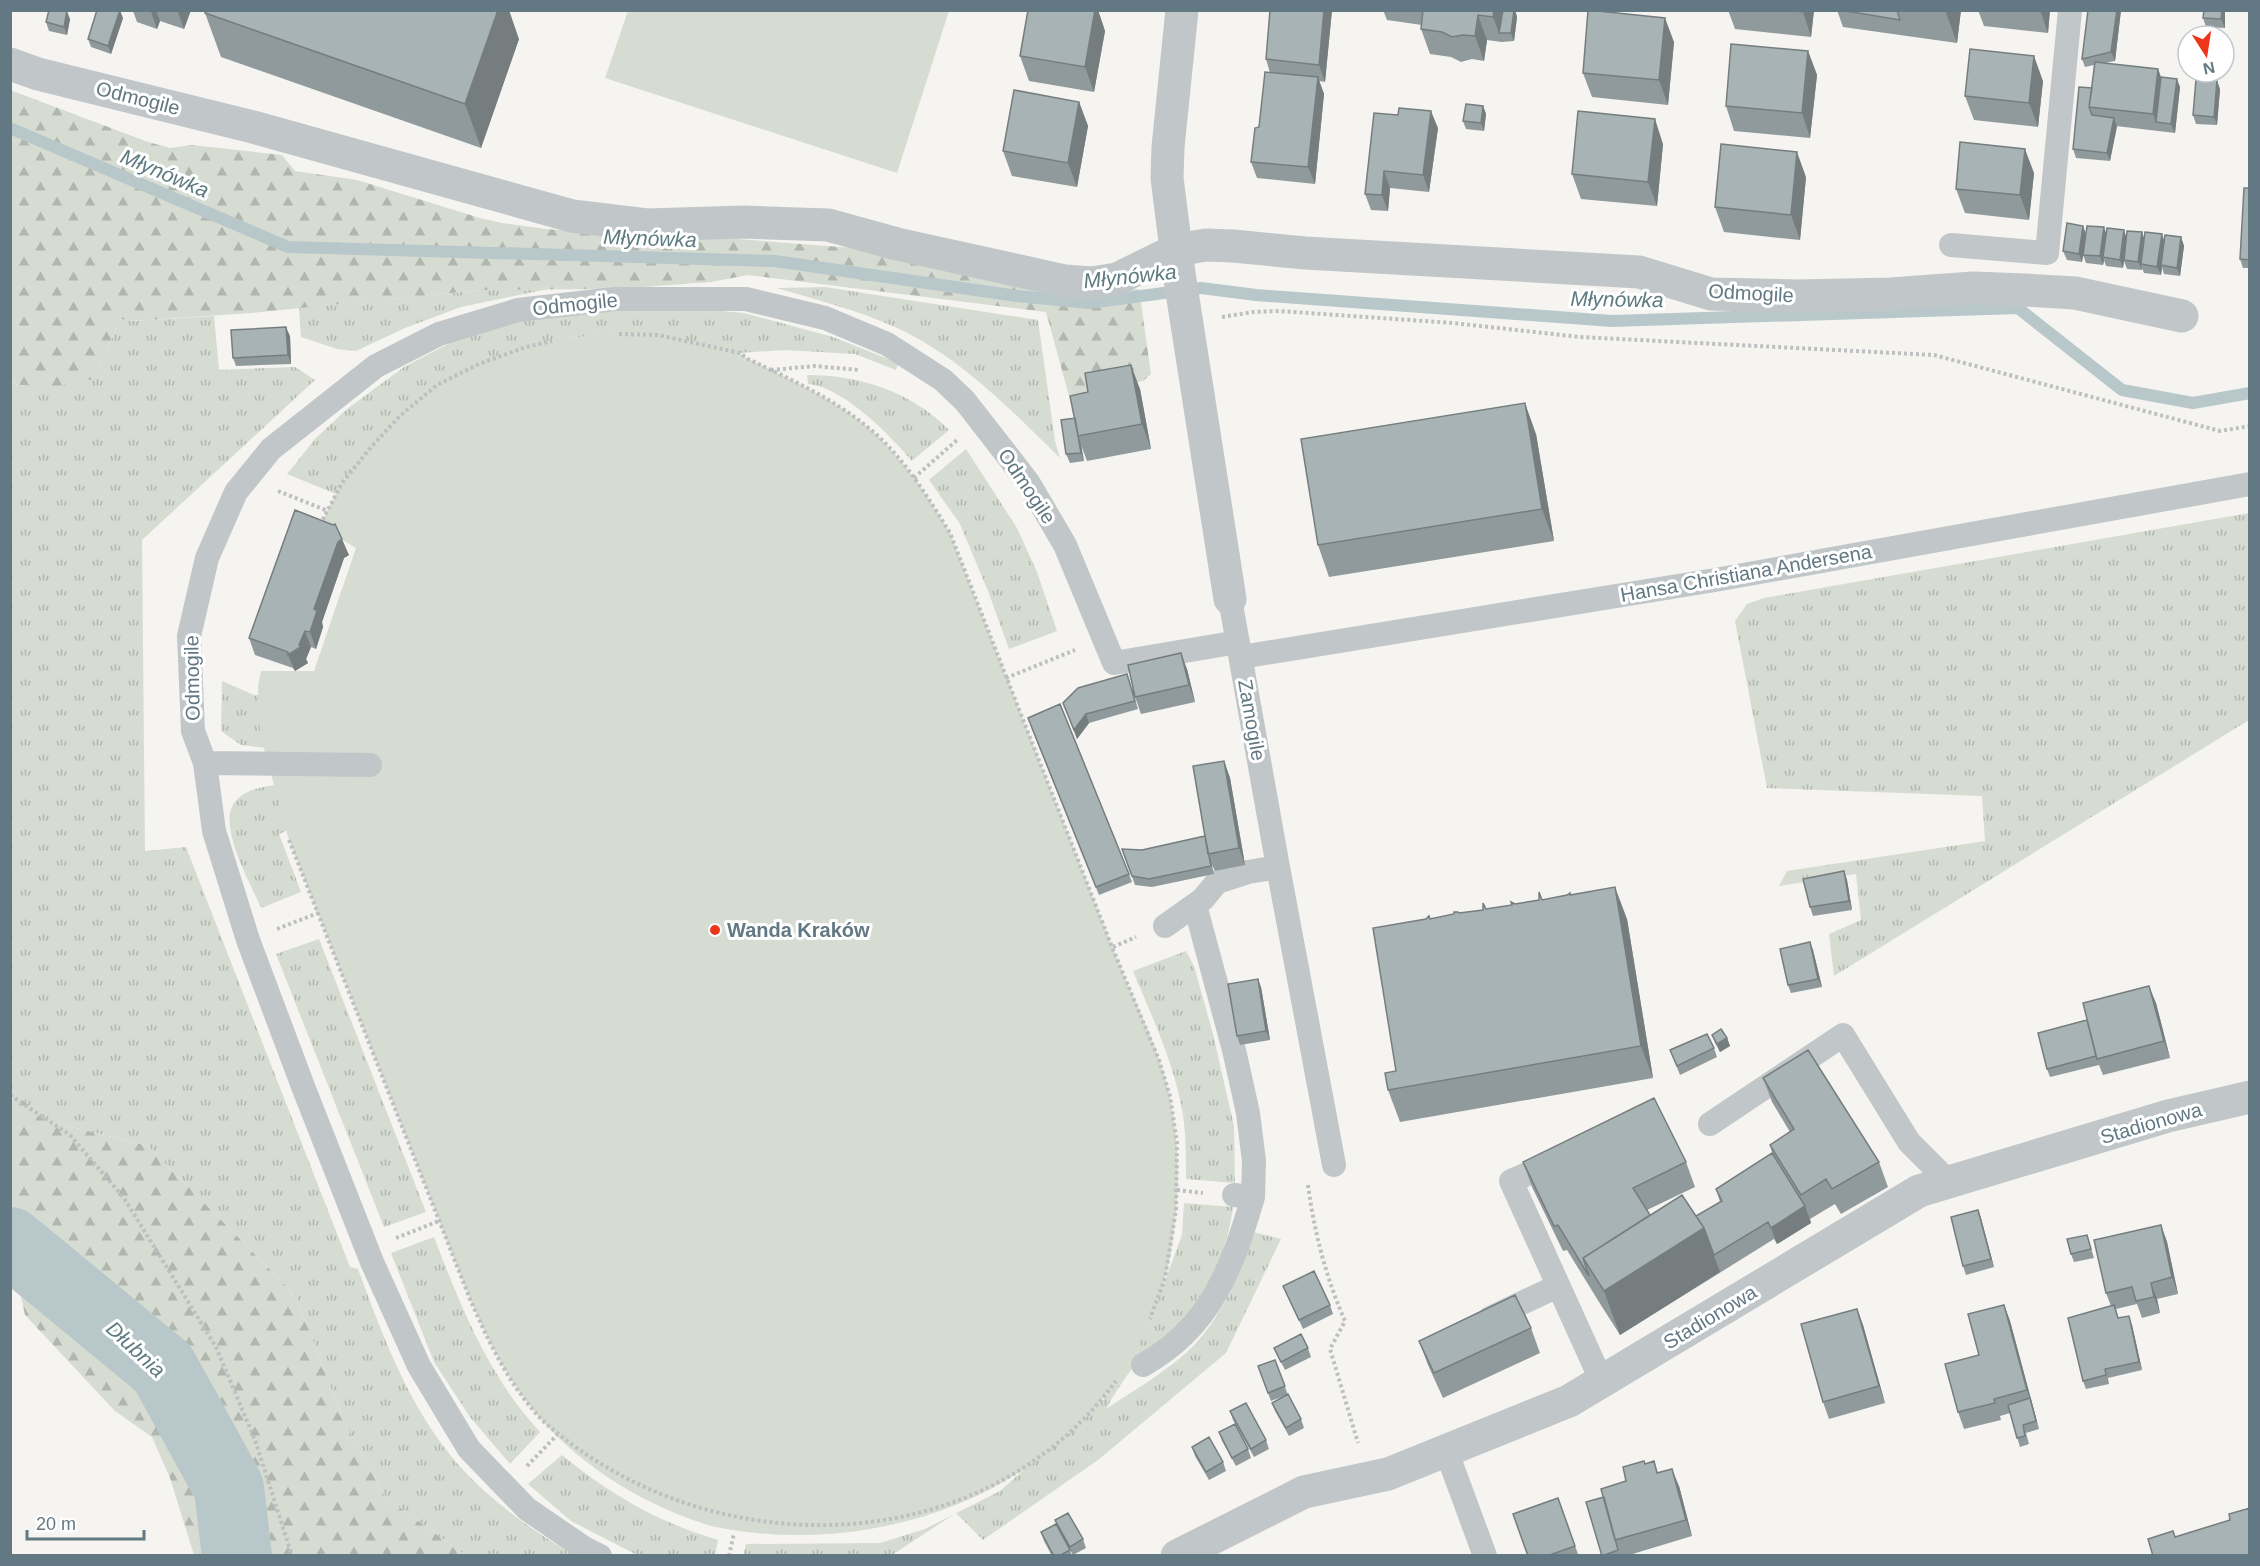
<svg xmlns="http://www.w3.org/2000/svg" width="2260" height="1566" font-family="Helvetica,sans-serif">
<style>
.grass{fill:url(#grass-tufts)}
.forest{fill:url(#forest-firs)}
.pitch{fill:#d6dcd1}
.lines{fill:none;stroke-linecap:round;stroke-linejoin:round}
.stream{stroke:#b8c7ca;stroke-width:12}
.river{stroke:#b8c7ca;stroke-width:70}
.path{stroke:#bdbfc1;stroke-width:4;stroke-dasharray:3 3;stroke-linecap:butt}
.service{stroke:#c1c6c8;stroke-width:24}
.minor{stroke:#c1c6c8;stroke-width:33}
.wall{fill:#909a9d}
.shaded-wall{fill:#767d7f}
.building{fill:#a8b3b6;stroke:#767d7f;stroke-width:1.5}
.poi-dot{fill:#ec3519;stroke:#fff;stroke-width:2}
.labels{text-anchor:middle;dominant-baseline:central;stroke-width:6;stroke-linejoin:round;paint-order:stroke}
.street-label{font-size:20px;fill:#627883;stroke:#fff}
.poi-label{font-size:20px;font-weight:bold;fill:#627883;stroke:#fff;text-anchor:start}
.water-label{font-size:21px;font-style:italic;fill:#5d7b80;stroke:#fff}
</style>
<defs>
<pattern id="grass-tufts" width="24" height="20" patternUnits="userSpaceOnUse" patternTransform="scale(1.5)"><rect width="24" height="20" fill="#d6dcd1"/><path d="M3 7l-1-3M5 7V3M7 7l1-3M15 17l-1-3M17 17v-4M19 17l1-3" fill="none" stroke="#b1b7af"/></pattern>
<pattern id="forest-firs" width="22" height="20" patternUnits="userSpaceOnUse" patternTransform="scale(1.5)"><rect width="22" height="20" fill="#d6dcd1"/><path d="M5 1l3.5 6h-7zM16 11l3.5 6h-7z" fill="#b1b7af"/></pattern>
</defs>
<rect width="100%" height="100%" fill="#f5f4f0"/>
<path class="grass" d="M825 287 1038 320 1055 441 1060 458C1010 409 959 356 895 327 860 311 814 299 777 288Z
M548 289 461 307 405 328 356 351 337 349 301 337 299 308 481 290Z
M697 309 744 313 833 337 898 363 896 370 855 354 784 350 740 353 658 335 617 334 567 338 526 347 479 364 401 415 372 446 343 482 336 494 287 474 316 438 347 409 404 367 467 334 527 317 575 310Z
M214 316 219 370 295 367 315 380 142 540 145 851 186 847 350 1267 358 1269C381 1331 404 1394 444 1447 477 1491 526 1527 574 1555H465L385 1497 342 1417 296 1296 148 1146 44 1120 11 1089 10 383 24 386 93 379 121 319 133 321Z
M807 375C860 375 912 392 949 430L912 461C890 435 843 387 808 384Z
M966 449 1017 528 1037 572 1057 631 1009 649 988 591 960 524 929 480Z
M2249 513V720L1834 976 1829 934 1861 920 1856 874 1779 886 1787 871 1985 841 1982 796 1767 788 1735 621 1747 604 1764 598Z
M222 681 254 695 295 693 323 755 241 745 221 731Z
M347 785 358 801 279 834 301 892 261 908C250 882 233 854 230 826 222 772 313 785 347 785Z
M319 939 426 1212 384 1227 276 954Z
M1186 951 1194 966 1213 1034 1234 1126 1235 1183 1186 1179C1186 1157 1186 1136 1183 1115 1175 1065 1152 1017 1133 971Z
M1184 1203 1233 1207C1228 1249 1207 1296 1179 1328 1170 1338 1154 1342 1145 1352 1132 1367 1115 1392 1106 1409 1133 1391 1162 1374 1186 1353 1220 1322 1240 1275 1253 1232L1281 1239 1226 1353 1098 1460 983 1540 956 1513 892 1555 743 1556 746 1544 880 1543 925 1529 1000 1491 1103 1400 1129 1362 1150 1322 1182 1235Z
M434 1237C461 1307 488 1376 540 1432L510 1464 470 1417 434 1362 391 1253Z
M562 1455C611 1495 657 1522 718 1540L715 1555H637L571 1521 528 1484Z"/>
<path class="forest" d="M10 90 148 142 170 148 192 145 282 155 295 171 357 180 480 218 502 223 546 229 656 238 698 236 919 253 1064 289H1139L1151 374 1143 381 1069 396 1046 312 748 275 711 282 614 289 481 290 251 313 132 321 121 319 93 379C63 386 41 390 11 383Z
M11 1089 44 1120 148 1146 296 1296 342 1417 385 1497 465 1555H194L170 1478 152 1437 115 1411 25 1315 18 1283 19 1249 11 1226Z"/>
<path class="pitch" d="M628 11V10L949 11 897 173 605 78Z
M617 334 659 335 740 353 748 359C788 378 830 397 865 425 901 454 926 494 950 533 995 648 1040 762 1085 877 1098 911 1112 946 1126 980 1137 1006 1150 1032 1159 1059 1176 1107 1181 1161 1176 1211 1174 1233 1171 1258 1165 1279 1112 1472 899 1566 711 1526 646 1506 584 1469 539 1417 508 1381 489 1343 470 1299L289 840 260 734 258 686 261 671H314L356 548 319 526C327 512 334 496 343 482 364 450 406 404 439 384 477 361 523 344 567 338 584 336 601 335 617 334Z"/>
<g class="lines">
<path class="stream" d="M10 128 288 247 775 261 1017 296 1089 303 1201 288 1256 295 1612 321 2018 308 2122 390 2193 403 2250 393"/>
<path class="river" d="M10 1242 163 1368 229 1488 237 1556"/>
<path class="path" d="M1222 317 1253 312 1279 311 1453 323 1580 337 1934 355 2220 431 2250 426
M619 334 658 335 740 353 748 359C788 378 830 397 865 425 901 453 926 494 950 533L1112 947 1159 1060 1170 1096 1177 1143 1176 1210 1165 1278 1150 1319
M771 370 815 366 859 370
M914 478 957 440
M278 491 328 511
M320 525 342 483 372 446 401 415 437 385 479 364 526 347 552 341
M1006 678 1075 650
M289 840 470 1299C489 1343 509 1385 542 1420 704 1566 980 1566 1116 1381
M277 929 318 913
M1113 947 1136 937
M10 1095 70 1135 124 1198 216 1347 255 1440 292 1556
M1308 1185C1314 1231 1326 1278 1345 1321L1330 1349 1358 1443
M1177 1190 1203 1193
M396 1238 439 1221
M527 1466 557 1435
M729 1556 734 1533"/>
<path class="service" d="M1951 245 2047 253 2070 10
M1230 599 1278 867 1334 1165
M1241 657 1715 580 2250 484
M205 763 214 831 248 940 304 1089 372 1262 419 1366 469 1449 527 1509 584 1548 600 1556
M370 765 205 763 193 731 189 636 207 558 236 492 271 449 376 366 439 334 518 310 615 299H746L825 318 887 344 943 380 965 401 1028 482 1065 545 1114 663 1238 642
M1195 905 1234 1050 1248 1113 1254 1161 1253 1197 1234 1195
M1165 926 1203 899 1217 882 1248 872 1278 867
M1710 1124 1843 1035 1909 1142 1949 1182
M1557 1161 1511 1181 1602 1382
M1490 1318 1558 1286
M1143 1365C1211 1327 1232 1268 1253 1197
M1446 1450 1485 1556"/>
<path class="minor" d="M1182 10 1168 147 1167 178 1179 273 1230 599
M10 64 38 74 253 127 572 216 647 225 744 222 828 225 897 244 1065 281 1092 283 1117 279 1176 250 1206 245 1233 246 1305 253 1639 272 1711 294 1798 296 1891 294 1973 288 2025 290 2075 293 2182 316
M1177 1556 1304 1492 1388 1474 1569 1401 1919 1191 2168 1116 2250 1097"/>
</g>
<path class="wall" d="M131 10H191L184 29 160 21 157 29 137 22 133 11Z
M1028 10H1098L1105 31 1094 92 1029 81 1020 56Z
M1332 10 1325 82 1319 81 1324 94 1315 184 1257 178 1251 162 1270 73 1266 59Z
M1383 10H1515L1517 17 1514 41 1502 42 1487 40 1484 61 1472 59 1461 62 1451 57 1430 54 1421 29 1422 25 1387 20Z
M1728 10H1814L1811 37 1735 29Z
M1837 10H1961L1957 43 1843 27Z
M1978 10H2050L2048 33 1984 26Z
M2121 10 2115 61 2105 63 2158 69 2161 77 2180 87 2175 133 2116 126 2110 161 2076 158 2073 149 2092 88 2094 65 2085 67 2082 59Z
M2204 10H2225V28L2206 27 2203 18Z
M205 13 519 39 481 148 221 57Z
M123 18 111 54 91 47 88 39Z
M70 19 67 35 49 31 46 22Z
M1674 42 1668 105 1592 97 1583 73Z
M1808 51 1817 75 1810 138 1734 131 1726 106Z
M2043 81 2038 127 1974 120 1965 96Z
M2220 89 2217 125 2196 124 2193 115Z
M1079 102 1088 126 1077 187 1012 176 1003 151Z
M1483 106 1486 114 1484 131 1466 129 1463 121Z
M1398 115 1438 128 1429 192 1390 188 1388 211 1371 210 1365 194Z
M1663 144 1657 206 1581 199 1572 174Z
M2034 173 2029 220 1965 213 1956 189Z
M1806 177 1800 240 1724 232 1715 207Z
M2250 188V268H2243L2240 259Z
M2142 232 2144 239 2164 241 2181 237 2184 246 2180 276 2164 274 2162 267 2161 275 2144 273 2142 268V270L2127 269 2124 261 2123 268 2106 266 2104 260 2103 265 2086 263 2083 255 2082 262 2067 260 2063 251 2086 233 2126 238Z
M290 336 291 364 236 366 233 358Z
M1140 389 1151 449 1087 461 1081 445 1084 461 1070 463 1066 454 1075 418Z
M1536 434 1554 541 1329 577 1318 545Z
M295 510 349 555 344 558 322 622 323 627 316 649 311 647 306 659 308 663 295 671 293 668 255 655 249 638Z
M1187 669 1195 702 1141 714 1135 697Z
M1130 683 1138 709 1089 723 1077 739 1063 703Z
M1031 727 1129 874 1132 882 1099 895Z
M1224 761 1230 778 1245 865 1215 871 1212 865 1214 874 1152 887 1135 885 1122 849 1142 850 1205 836Z
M1844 871 1847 880 1852 910 1813 916 1810 907Z
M1571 895 1627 919 1653 1078 1400 1122 1388 1090 1396 1071 1430 919Z
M1810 942 1813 950 1822 987 1791 993 1788 985Z
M1261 987 1270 1040 1240 1045 1237 1036Z
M2156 1003 2170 1058 2103 1075 2099 1065 2050 1077 2047 1069Z
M1712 1035 1727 1038 1730 1046 1720 1052 1715 1043Z
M1714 1048 1717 1057 1680 1075 1670 1050Z
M1763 1078 1879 1162 1888 1187 1841 1214 1835 1204 1810 1219 1811 1223 1777 1244 1774 1239 1620 1335 1599 1302 1567 1250 1563 1251 1532 1187 1523 1162H1686L1695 1187 1647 1210 1650 1215 1696 1216 1720 1202 1716 1189 1772 1153 1770 1145 1790 1132 1772 1102Z
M1978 1210 1994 1267 1966 1275 1963 1266Z
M2161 1225 2167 1242 2178 1294 2157 1299 2160 1313 2142 1318 2137 1304 2116 1309 2118 1318 2132 1325 2142 1370 2108 1378 2109 1384 2086 1389 2083 1381 2111 1306 2106 1293Z
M2087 1235 2094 1258 2074 1262 2071 1254Z
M1283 1286 1330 1305 1333 1314 1303 1329Z
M2004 1305 2010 1321 2039 1429 2026 1433 2029 1444 2020 1447 2010 1413 2000 1416 2001 1420 1964 1429 1958 1412 1979 1355Z
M1857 1309 1863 1325 1885 1403 1829 1419 1823 1402Z
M1531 1328 1540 1353 1443 1398 1428 1365 1419 1341Z
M1274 1348H1308L1311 1357 1285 1370Z
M1275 1360 1288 1395 1301 1419 1304 1428 1289 1436 1275 1411 1272 1403 1284 1396 1271 1401 1258 1366Z
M1230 1411 1266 1440 1269 1449 1254 1457 1233 1420Z
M1219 1432 1248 1449 1251 1458 1236 1466 1222 1441Z
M1192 1447 1223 1462 1226 1471 1209 1480 1195 1456Z
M1654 1461 1658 1473 1679 1486 1692 1536 1626 1556H1602L1604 1497 1626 1481 1645 1464Z
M1558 1498 1578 1554 1574 1556H1528Z
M1055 1520 1083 1539 1086 1548 1073 1555 1070 1550 1072 1556H1052L1044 1541 1041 1532 1058 1528Z"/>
<path class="shaded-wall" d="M120 10 123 18 111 54 108 46Z
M152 10H156L160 21 157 29 151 12Z
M179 10H191L184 29 178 12Z
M498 10H509L519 39 481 148 465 104Z
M1095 10H1098L1105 31 1094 92 1085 67Z
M1324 10H1332L1325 82 1319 65Z
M1494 10H1505L1499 33 1493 17Z
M1514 10H1515L1517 17 1514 41 1511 33Z
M1803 10H1814L1811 37 1803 12Z
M1945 10H1961L1957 43Z
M2040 10H2050L2048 33Z
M2117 10H2121L2115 61 2111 52Z
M2222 10H2225V28L2221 19Z
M67 11 70 19 67 35 64 27Z
M1478 15 1487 40 1484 61 1475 36Z
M1665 18 1674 42 1668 105 1659 80Z
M1808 51 1817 75 1810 138 1802 113Z
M2034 56 2043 81 2038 127 2029 103Z
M2158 69 2164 86 2156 122 2153 114Z
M1318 77 1324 94 1315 184 1308 167Z
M2177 79 2180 87 2175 133 2171 124Z
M2217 80 2220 89 2217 125 2214 117Z
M1079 102 1088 126 1077 187 1068 163Z
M1483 106 1486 114 1484 131 1481 123Z
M1431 111 1438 128 1429 192 1423 175Z
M2114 118 2117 127 2110 161 2107 153Z
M1655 119 1663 144 1657 206 1648 182Z
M2025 149 2034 173 2029 220 2020 195Z
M1797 152 1806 177 1800 240 1791 215Z
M1384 171 1390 188 1388 211 1382 195Z
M2083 226 2086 234 2082 262 2079 254Z
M2104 227 2107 236 2103 257 2104 260 2103 265 2100 256Z
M2124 230 2127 239 2123 268 2120 260Z
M2142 232 2145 241 2141 264 2142 270 2138 262Z
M2162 234 2165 243 2161 265 2162 267 2161 275 2157 267Z
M2181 237 2184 246 2180 276 2177 268Z
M286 327 290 336 291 364 288 355Z
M1131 365 1140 389 1151 449 1142 424Z
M1525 403 1536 434 1554 541 1542 509Z
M1078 436 1081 445 1084 461 1081 453Z
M342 539 349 555 344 558 322 622 323 627 316 649 310 632 314 609 338 542Z
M305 631 311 647 306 659 308 663 295 671 288 655 299 645Z
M1181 653 1187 669 1195 702 1189 685Z
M1086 714 1089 723 1077 739 1074 730Z
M1224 761 1230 778 1245 865 1239 848Z
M1844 871 1847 880 1852 910 1849 901Z
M1615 887 1627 919 1653 1078 1641 1046Z
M1810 942 1813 950 1822 987 1818 979Z
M1258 979 1261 987 1270 1040 1266 1031Z
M2149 986 2156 1003 2170 1058 2164 1041Z
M1727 1038 1730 1046 1720 1052 1717 1044Z
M1805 1206 1811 1223 1777 1244 1771 1228Z
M1978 1210 1981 1218 1994 1267 1991 1259Z
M2161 1225 2167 1242 2178 1294 2172 1277Z
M1704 1228 1720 1272 1620 1335 1604 1291Z
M2151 1283 2157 1299 2160 1313 2154 1297Z
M2004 1305 2010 1321 2039 1429 2027 1390Z
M1857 1309 1863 1325 1885 1403 1879 1386Z
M2129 1316 2132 1325 2142 1370 2139 1362Z
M1672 1469 1679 1486 1692 1536 1686 1520Z"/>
<path class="building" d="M49 10 67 11 64 27 46 22Z
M97 10H120L108 46 88 39Z
M206 10H498L465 104 205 13Z
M1028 10H1095L1085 67 1020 56Z
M1270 10H1324L1319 65 1266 59Z
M1423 10H1494L1493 17 1478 15 1475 36 1463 35 1452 37 1442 32 1421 29Z
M1503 10H1514L1511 33H1499Z
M1588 10 1665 18 1659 80 1583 73Z
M1787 10H1803V12Z
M1840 10H1897L1900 20Z
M2088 10H2117L2111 52 2082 59Z
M2204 10H2222L2221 19 2203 18Z
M1731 44 1808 51 1802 113 1726 106Z
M1970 49 2034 56 2029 103 1965 96Z
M2095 62 2158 69 2153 114 2089 107Z
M1265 72 1318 77 1308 167 1251 162 1255 128 1259 127Z
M2161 77 2177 79 2171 124 2156 122Z
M2196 79 2217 80 2214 117 2193 115Z
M2079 87 2092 88 2089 107 2092 115 2114 118 2107 153 2073 149Z
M1014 90 1079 102 1068 163 1003 151Z
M1466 104 1483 106 1481 123 1463 121Z
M1399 108 1431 111 1423 175 1384 171 1382 195 1365 194 1374 113 1398 115Z
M1578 111 1655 119 1648 182 1572 174Z
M1960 142 2025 149 2020 195 1956 189Z
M1721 144 1797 152 1791 215 1715 207Z
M2244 188H2250V260L2240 259Z
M2067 223 2083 226 2079 254 2063 251Z
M2087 226 2104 227 2100 256 2083 255Z
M2107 228 2124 230 2120 260 2103 257Z
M2127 231 2142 232 2138 262 2124 260Z
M2145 232 2162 234 2157 267 2141 264Z
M2165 235 2181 237 2177 268 2161 265Z
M286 327 288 355 233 358 231 330Z
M1131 365 1142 424 1078 436 1070 396 1088 392 1085 373Z
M1525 403 1542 509 1318 545 1301 439Z
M1075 418 1081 453 1066 454 1061 420Z
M295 510 333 525 335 524 342 539 338 542 314 609 317 611 310 632 305 631 299 645 302 646 288 655V652L249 638Z
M1181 653 1189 685 1135 697 1128 665Z
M1127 674 1135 701 1086 714 1074 730 1063 703 1078 688Z
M1060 704 1129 874 1096 887 1028 718Z
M1224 761 1239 848 1208 854 1193 766Z
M1205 836 1211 866 1149 879 1132 876 1122 849 1142 850Z
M1844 871 1849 901 1810 907 1803 879Z
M1615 887 1641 1046 1388 1090 1385 1073 1396 1071 1373 928 1426 919 1429 916 1430 919 1454 914V912H1458L1459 913 1483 910V903L1486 909 1512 905 1511 902 1515 904 1539 900V892L1542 900 1567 895 1570 893V895Z
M1810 942 1818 979 1788 985 1780 949Z
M1258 979 1266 1031 1237 1036 1228 984Z
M2149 986 2164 1041 2097 1059 2083 1003Z
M2087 1020 2096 1056 2047 1069 2038 1033Z
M1721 1029 1727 1038 1717 1044 1712 1035Z
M1707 1034 1714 1048 1677 1066 1670 1050Z
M1808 1050 1879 1162 1832 1189 1826 1179 1801 1195 1770 1145 1794 1129 1763 1078Z
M1654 1098 1686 1162 1633 1188 1650 1215 1583 1258 1589 1276 1558 1225 1554 1226 1523 1162Z
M1772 1153 1805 1206 1771 1228 1768 1222 1714 1255 1704 1228 1696 1216 1722 1201 1716 1189Z
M1682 1195 1704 1228 1604 1291 1583 1258Z
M1978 1210 1991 1259 1963 1266 1951 1217Z
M2161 1225 2172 1277 2151 1283 2154 1297 2136 1301 2132 1287 2106 1293 2094 1240Z
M2087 1235 2091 1249 2071 1254 2067 1239Z
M1314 1271 1330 1305 1299 1320 1283 1286Z
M1515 1295 1531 1328 1434 1373 1419 1341Z
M2004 1305 2027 1390 1994 1399 1995 1403 1958 1412 1945 1364 1979 1355 1968 1314Z
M2114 1305 2118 1318 2129 1316 2139 1362 2105 1369 2106 1375 2083 1381 2068 1318Z
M1857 1309 1879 1386 1823 1402 1801 1324Z
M1301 1334 1308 1348 1281 1362 1274 1348Z
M1275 1360 1285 1386 1268 1393 1258 1366Z
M1288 1394 1301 1419 1286 1428 1272 1403Z
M2030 1398 2036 1421 2023 1425 2025 1436 2017 1438 2008 1405Z
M1246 1403 1266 1440 1251 1449 1230 1411Z
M1235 1424 1248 1449 1232 1458 1219 1432Z
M1209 1437 1223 1462 1206 1472 1192 1447Z
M1644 1461 1645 1464 1654 1461 1657 1473 1672 1469 1686 1520 1615 1540 1601 1489 1626 1481 1623 1467Z
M1604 1497 1618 1550 1602 1556 1586 1502Z
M1558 1498 1575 1546 1547 1556H1528L1513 1514Z
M2250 1508V1556H2153L2148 1539 2173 1531 2175 1537 2230 1520 2229 1514Z
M1068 1513 1083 1539 1070 1547 1055 1520Z
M1056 1524 1070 1550 1059 1556H1054L1041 1532Z"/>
<circle class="poi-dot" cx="715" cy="930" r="6"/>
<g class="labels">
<g class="street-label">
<text transform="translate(138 98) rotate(14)">Odmogile</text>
<text transform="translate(1751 293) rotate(3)">Odmogile</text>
<text transform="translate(575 304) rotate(-6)">Odmogile</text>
<text transform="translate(1027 486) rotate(56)">Odmogile</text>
<text transform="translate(1746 573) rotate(-10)">Hansa Christiana Andersena</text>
<text transform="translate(192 678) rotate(-91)">Odmogile</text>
<text transform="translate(1252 720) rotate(80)">Zamogile</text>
<text transform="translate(2151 1123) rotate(-16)">Stadionowa</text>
<text transform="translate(1710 1317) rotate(-31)">Stadionowa</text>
</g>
<g class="poi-label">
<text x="727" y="930">Wanda Kraków</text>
</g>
<g class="water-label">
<text transform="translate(165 173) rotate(23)">Młynówka</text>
<text transform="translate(650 238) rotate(2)">Młynówka</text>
<text transform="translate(1130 276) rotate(-6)">Młynówka</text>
<text transform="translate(1617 299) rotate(1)">Młynówka</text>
<text transform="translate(136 1349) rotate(43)">Dłubnia</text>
</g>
</g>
<rect width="2260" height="1566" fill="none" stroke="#627883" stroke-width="24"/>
<g transform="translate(2206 54) rotate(168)"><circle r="28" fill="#ffffff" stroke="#c0c9cd" stroke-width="1.5"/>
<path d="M0-4.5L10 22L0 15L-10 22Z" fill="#ec3519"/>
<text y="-9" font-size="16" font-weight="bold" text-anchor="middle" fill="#627883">N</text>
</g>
<path d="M27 1530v9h117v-9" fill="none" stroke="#627883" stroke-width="3"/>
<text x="36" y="1530" font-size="18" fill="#627883" stroke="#ffffff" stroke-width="4.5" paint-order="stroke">20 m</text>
</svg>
